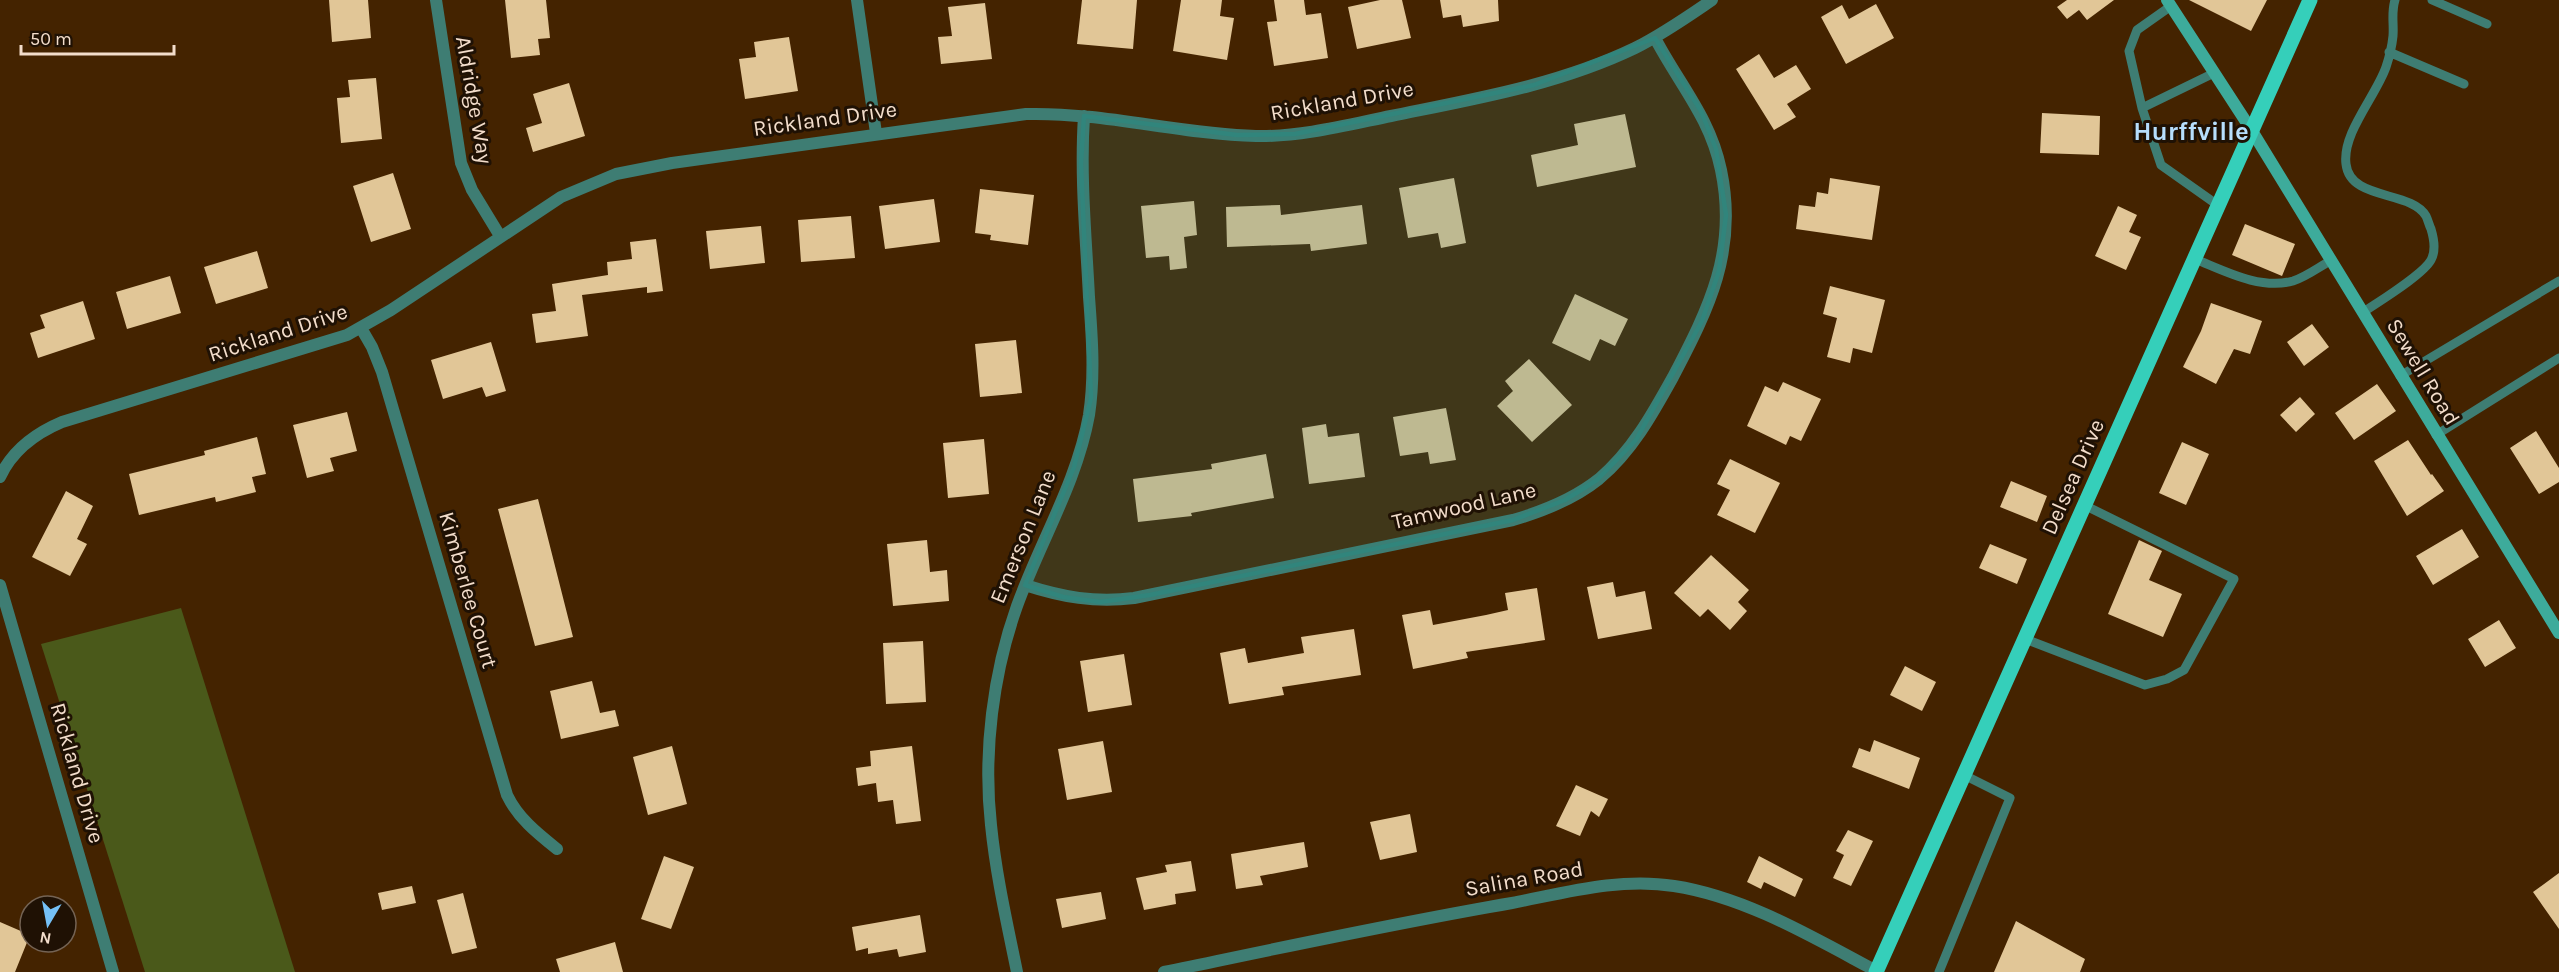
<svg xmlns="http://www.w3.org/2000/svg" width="2559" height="972" font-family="Karla,sans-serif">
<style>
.green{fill:#4a591a}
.building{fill:#e1c697}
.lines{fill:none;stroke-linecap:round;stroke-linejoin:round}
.service{stroke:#3e7d73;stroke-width:9}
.minor{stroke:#3e7d73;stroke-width:12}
.tertiary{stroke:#3e7d73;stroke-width:12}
.secondary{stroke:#3dab9b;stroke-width:12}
.primary{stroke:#35cfba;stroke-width:15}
.marked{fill:#31857c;fill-opacity:0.2;stroke:#31857c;stroke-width:4.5;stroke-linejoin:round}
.labels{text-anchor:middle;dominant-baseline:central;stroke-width:6;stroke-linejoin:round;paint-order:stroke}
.street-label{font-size:22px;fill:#f3ddcb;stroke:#1f1104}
.quarter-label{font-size:26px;font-weight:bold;fill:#b6defd;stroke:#1f1104}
</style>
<rect width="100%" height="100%" fill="#442300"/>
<path class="green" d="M181 608 295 972H145L41 644Z"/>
<path class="building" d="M329 0H368L371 38 332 42Z
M505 0H546L550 38 538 39 540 55 511 58Z
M1082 0H1137L1133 49 1077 44Z
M1181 0H1222L1220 16 1234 18 1227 60 1173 51Z
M1274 0H1304L1306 15 1321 13 1328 58 1274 66 1267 22 1277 21Z
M1380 0H1402L1411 38 1357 49 1348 7Z
M1440 0H1498L1499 21 1463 27 1461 15 1443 18Z
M2067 0H2114L2087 20 2079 10 2067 19 2057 7Z
M2189 0H2267L2251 31Z
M985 3 992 59 941 64 938 37 952 36 948 7Z
M1876 4 1894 38 1846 64 1821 17 1842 5 1849 19Z
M789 37 798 91 745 99 739 59 756 57 754 42Z
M1759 54 1774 78 1796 65 1811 89 1787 104 1796 117 1774 130 1736 69Z
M376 78 382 139 341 143 337 98 350 97 348 80Z
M569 83 585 136 533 152 526 128 542 123 533 94Z
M2042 113 2100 116 2099 155 2040 153Z
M1625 114 1636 167 1537 187 1531 155 1578 145 1574 124Z
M393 173 411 229 371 242 353 186Z
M1454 178 1466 243 1441 248 1438 233 1408 238 1399 188Z
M1830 178 1880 186 1872 240 1796 229 1799 205 1815 207 1817 192 1828 194Z
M980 189 1034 195 1028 245 990 240 991 235 975 233Z
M934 199 940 242 885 249 879 206Z
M1194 201 1197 235 1184 237 1187 268 1170 270 1169 256 1146 258 1141 206Z
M1280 205 1281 215 1362 205 1367 244 1311 251 1310 244 1227 247 1226 207Z
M2118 206 2137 215 2129 232 2141 237 2126 270 2095 256Z
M851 216 855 258 801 262 798 220Z
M2245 224 2295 244 2282 276 2232 255Z
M761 226 765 263 710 269 706 231Z
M656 239 663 291 647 293V287L582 295 588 336 536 343 532 314 556 311 552 284 608 275 607 262 632 259 630 242Z
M257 251 268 288 216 304 204 267Z
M170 276 181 313 127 329 116 292Z
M1830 286 1885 300 1872 353 1853 348 1850 363 1827 357 1837 318 1823 314Z
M1575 294 1628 319 1615 346 1600 339 1590 361 1552 343Z
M83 301 95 339 38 358 30 333 45 328 40 315Z
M2211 303 2262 321 2250 354 2234 349 2216 384 2183 367 2201 331Z
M2312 324 2329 347 2304 366 2287 342Z
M1016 340 1022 393 980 397 975 344Z
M491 342 506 391 486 397 482 387 443 399 431 360Z
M1529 359 1572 405 1532 442 1497 406 1513 391 1505 381Z
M1783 382 1821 399 1801 441 1790 436 1786 445 1747 426 1765 386 1778 392Z
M2377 384 2396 411 2354 440 2335 413Z
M2300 397 2315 414 2296 432 2280 415Z
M1446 408 1456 460 1430 464 1428 452 1400 456 1393 417Z
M347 412 357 451 330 458 334 471 307 478 293 425Z
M1326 424 1328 437 1359 433 1365 477 1309 484 1302 428Z
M2536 431 2559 468V482L2539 494 2510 448Z
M257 437 266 474 252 477 256 492 216 502 215 497 139 515 129 474 205 455 204 451Z
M984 439 989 494 948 498 943 443Z
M2408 440 2431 475 2432 474 2444 491 2407 516 2374 461Z
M2182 442 2209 454 2186 505 2159 493Z
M1266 454 1274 498 1191 513 1192 516 1138 522 1133 479 1212 469 1211 464Z
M1730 459 1780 483 1755 533 1717 515 1730 490 1717 484Z
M2011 481 2047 496 2037 522 2000 507Z
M66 491 93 506 77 539 87 544 70 576 32 557Z
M538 499 573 637 535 646 498 509Z
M2462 529 2479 557 2433 585 2416 556Z
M927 540 930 572 947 570 949 601 893 606 887 544Z
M2139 540 2162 551 2149 580 2182 594 2163 637 2108 614Z
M1990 544 2027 559 2017 584 1979 568Z
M1711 555 1749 590 1738 602 1747 611 1730 630 1708 609 1700 617 1674 593Z
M1613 582 1616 597 1645 591 1652 629 1598 639 1587 587Z
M1537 588 1545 640 1466 652 1468 658 1413 669 1402 615 1430 610 1433 625 1486 615 1508 610 1505 593Z
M2499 620 2516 648 2485 667 2468 639Z
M1354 629 1361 675 1282 687 1284 695 1229 704 1220 653 1245 648 1248 663 1304 653 1301 637Z
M923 641 926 702 886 704 883 643Z
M1124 654 1132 705 1088 712 1080 661Z
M1905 666 1936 682 1922 711 1890 695Z
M592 681 600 713 615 710 619 726 561 739 550 691Z
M1874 740 1920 758 1909 789 1852 767 1859 748 1870 752Z
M1103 741 1112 792 1067 800 1058 749Z
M672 746 687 804 648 815 633 757Z
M912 746 921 821 896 824 893 800 878 802 876 783 858 786 856 768 871 766 870 751Z
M1576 785 1608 799 1599 817 1591 811 1580 836 1556 826Z
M1410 814 1417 852 1380 860 1370 822Z
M1848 830 1873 841 1851 886 1833 878 1844 855 1836 851Z
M1304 842 1308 867 1260 876 1263 885 1236 889 1231 854Z
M664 856 694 867 671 929 641 919Z
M1759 856 1803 879 1795 897 1764 882 1761 889 1747 882Z
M1191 861 1196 891 1175 894 1176 904 1144 910 1136 878 1167 872 1165 865Z
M2559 873V929L2533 892Z
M412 886 416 903 382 910 378 893Z
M1101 892 1106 919 1062 928 1056 899Z
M463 893 477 948 452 954 437 900Z
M920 915 926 952 899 957 897 949 868 954V948L856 951 852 927Z
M2016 921 2085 959 2080 972H1994Z
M0 922 30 935 15 972H0Z
M615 942 623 972H560L556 959Z"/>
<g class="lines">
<path class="service" d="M2432 0 2487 24
M2171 6 2137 30 2129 51 2142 108 2161 165 2219 206
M2389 52 2464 84
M2142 108 2214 73
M2195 259C2225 271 2260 290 2293 281 2306 277 2319 267 2330 261
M2362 313C2378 302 2423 275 2431 260 2436 251 2434 239 2431 229 2429 225 2428 220 2426 216 2411 190 2350 201 2346 164 2342 133 2376 96 2386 67 2389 58 2392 46 2393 36 2394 23 2391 13 2395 0
M2400 376 2559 281
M2436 435 2559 358
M2025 639 2145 685 2167 679 2184 670 2234 579 2084 505
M1939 972 2010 798 1964 775"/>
<path class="minor" d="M436 0 461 163 472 190 500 236
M857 0 876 133
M361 328 372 347 382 372 507 795C518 818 537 833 557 849
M0 477C12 451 36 433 62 422L347 335 391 310 561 197 616 174 672 163 1026 114C1103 112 1179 134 1256 136 1301 137 1347 125 1391 116 1474 99 1558 85 1635 48 1663 34 1687 17 1712 0
M0 585 113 972
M1025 585C1062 597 1095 603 1134 598L1513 520C1544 511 1574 499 1599 479 1632 451 1652 415 1673 377 1709 308 1738 251 1721 170 1710 117 1679 84 1655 38
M1017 972C1007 923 996 875 991 825 983 753 993 673 1017 606 1040 542 1077 482 1089 415 1095 376 1092 336 1089 297 1086 237 1080 177 1084 116"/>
<path class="tertiary" d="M1164 972C1280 948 1395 923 1512 903 1564 893 1620 877 1674 886 1746 897 1814 938 1878 972"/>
<path class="secondary" d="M2167 0 2252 131 2559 633"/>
<path class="primary" d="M1876 972 2310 0"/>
</g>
<path class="marked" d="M1655 38 1701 111 1716 149 1726 215 1719 271 1702 321 1636 440 1597 480 1565 500 1513 520 1150 595 1100 602 1063 597 1025 585 1074 467 1091 398 1081 163 1084 116 1237 135 1295 134 1534 85Z"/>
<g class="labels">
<g class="street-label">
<text transform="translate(474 100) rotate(80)">Aldridge Way</text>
<text transform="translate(1342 101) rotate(-10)">Rickland Drive</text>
<text transform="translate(825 119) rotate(-8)">Rickland Drive</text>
<text transform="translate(278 333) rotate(-18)">Rickland Drive</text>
<text transform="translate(2423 372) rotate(59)">Sewell Road</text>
<text transform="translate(2073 477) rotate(-66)">Delsea Drive</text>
<text transform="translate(1464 506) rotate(-13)">Tamwood Lane</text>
<text transform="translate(1023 537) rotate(-68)">Emerson Lane</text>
<text transform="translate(468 590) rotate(74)">Kimberlee Court</text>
<text transform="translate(77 773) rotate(74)">Rickland Drive</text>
<text transform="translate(1524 879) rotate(-10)">Salina Road</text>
</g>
<g class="quarter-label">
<text x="2191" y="131">Hurffville</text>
</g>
</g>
<g transform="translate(48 924) rotate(190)"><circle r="28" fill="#1f1104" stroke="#746354" stroke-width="1.5"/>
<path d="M0-4.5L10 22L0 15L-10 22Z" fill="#75c0f6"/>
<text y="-9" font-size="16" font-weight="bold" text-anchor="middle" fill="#f3ddcb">N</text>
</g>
<path d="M21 45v9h153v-9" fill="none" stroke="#f3ddcb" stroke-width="3"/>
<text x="30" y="45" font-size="18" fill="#f3ddcb" stroke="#1f1104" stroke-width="4.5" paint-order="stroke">50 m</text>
</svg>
